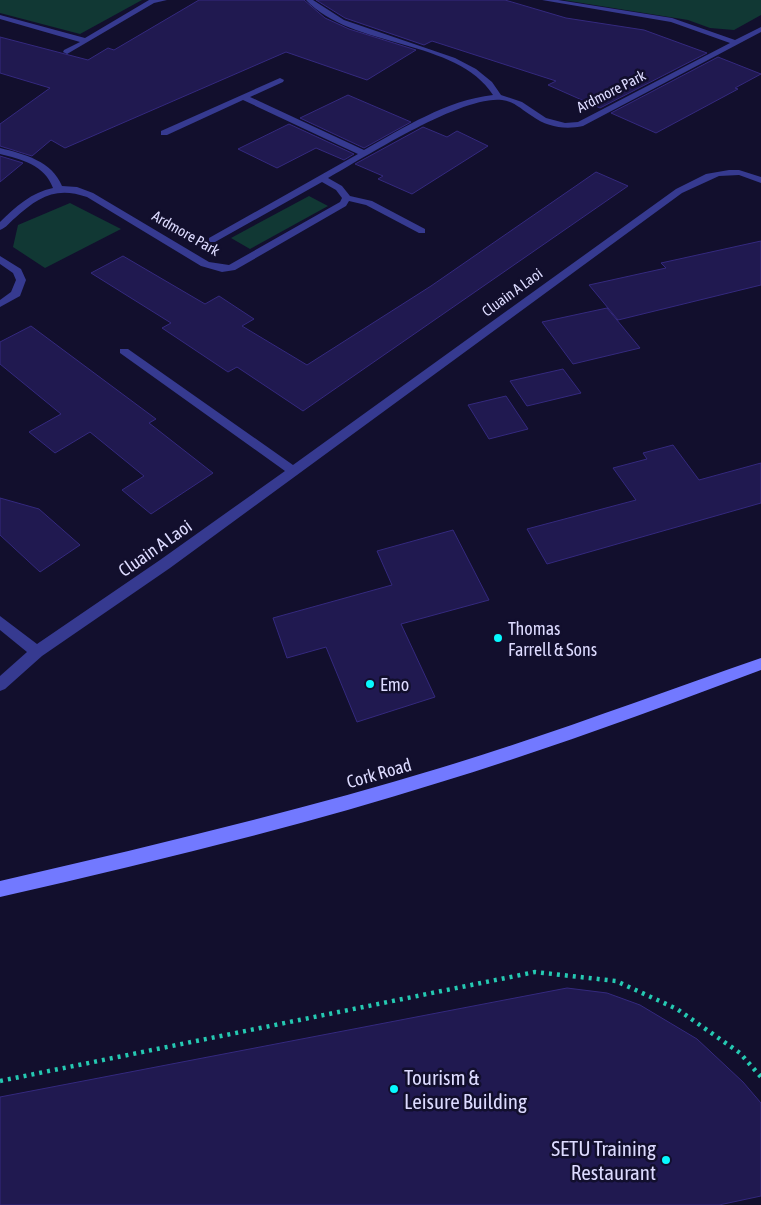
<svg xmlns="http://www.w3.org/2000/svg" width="761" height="1205" font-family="'Asap Condensed',sans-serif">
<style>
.green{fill:#113834}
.building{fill:#201950;stroke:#34297e}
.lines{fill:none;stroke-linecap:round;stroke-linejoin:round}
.path{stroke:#25c9b2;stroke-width:4.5;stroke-dasharray:3 5;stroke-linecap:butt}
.minor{fill:#363a90;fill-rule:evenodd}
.secondary{fill:#7279ff;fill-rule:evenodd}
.poi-dot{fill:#07f9ff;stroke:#120f2d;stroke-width:2}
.labels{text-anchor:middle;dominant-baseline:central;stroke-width:5;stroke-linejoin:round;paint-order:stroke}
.far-street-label{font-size:15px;fill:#dddbff;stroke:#120f2d}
.street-label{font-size:18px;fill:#dddbff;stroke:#120f2d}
.poi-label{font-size:18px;fill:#dddbff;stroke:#120f2d;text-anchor:start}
.near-poi-label{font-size:21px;fill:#dddbff;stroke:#120f2d;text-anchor:start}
</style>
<rect width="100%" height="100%" fill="#120f2d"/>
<path class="green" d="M0 0H142L80 34 0 13Z
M563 0H761V15L734 30 710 28 688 20Z
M309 196 328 206 250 249 231 238Z
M70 203 121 229 45 268 13 247 18 225Z"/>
<path class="building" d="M199 0H304L325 18 349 29 416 50 367 80 286 52 65 148 51 140 32 156 0 146V124L50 88 0 73V37L88 60 108 48 114 50Z
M316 0H505L566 18 644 30 707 53 600 108 548 85 556 81 432 41 424 45 345 18Z
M718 57 761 74 735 88 738 89 656 133 611 113Z
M348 95 411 122 364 148 300 118Z
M289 124 354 154 344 160 316 148 277 168 238 149Z
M423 127 447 137 457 131 488 146 412 194 378 179 383 176 355 164Z
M0 156 23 163 0 182Z
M596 172 628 186 303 411 237 367 228 372 162 328 171 323 91 273 123 256 205 304 219 296 254 319 242 326 307 365 431 286Z
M761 241V285L618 320 589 285 666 268 661 263Z
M607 308 640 348 573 364 542 322Z
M31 326 156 419 149 423 213 473 151 514 122 490 144 476 90 432 55 453 29 432 61 414 0 364V342Z
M563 369 581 393 527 406 510 381Z
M506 396 528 429 489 439 468 405Z
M673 445 699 480 761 463V503L547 564 527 529 636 500 613 468 647 459 643 453Z
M0 498 39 509 80 545 40 572 0 535Z
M453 530 489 600 401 624 435 697 357 722 326 647 287 658 273 618 392 585 377 551Z
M567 988 607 993 640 1005 697 1039 743 1082 761 1103V1196L719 1205H0V1097Z"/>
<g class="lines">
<path class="path" d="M0 1081 535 972 616 981 677 1009 740 1053 761 1077"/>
<path class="minor" d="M149 0H167L154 3 67 54 63 52 64 50 80 42 0 19V15L85 38Z
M306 0H313L344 20 455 58 476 69 492 82 501 95 522 102 546 118 565 123 578 122 730 43 671 22 542 0H558L672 18 735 40 761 27V32L583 126C565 130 547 127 532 116 522 110 514 101 502 100 462 95 365 157 328 178L342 186 350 196 372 201 425 229V233H419L366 205 349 201 346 206 235 270 222 272 201 266 87 197C56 186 38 197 15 218 10 222 6 228 0 230V222C15 207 32 192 53 188 45 165 21 159 0 154V148C24 154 52 161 62 186L77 187 93 193 209 262 229 265 340 202 342 198 336 190 322 182 215 242H209V238L358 154 243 100 167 135H161V131L280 78 284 80 283 82 250 97 364 150C403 128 447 100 493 95 457 38 352 49 306 0Z
M729 170H739L761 177V183L739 175 719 176 682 193 170 568 42 656 5 689 0 691V676L27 652 0 630V616L37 644 160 560 285 471 120 353V349H128L293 465 676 189 706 174Z
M0 256 21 269 26 280 20 296 0 307V300L11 292 16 280 13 273 0 264Z"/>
<path class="secondary" d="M761 658V670C655 710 549 749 441 782 295 828 148 863 0 897V881C148 847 295 812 440 768 549 735 654 695 761 658Z"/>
</g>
<g class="poi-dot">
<circle cx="498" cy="638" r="5"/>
<circle cx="370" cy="684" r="5"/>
<circle cx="394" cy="1089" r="5"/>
<circle cx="666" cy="1160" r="5"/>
</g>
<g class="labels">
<g class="far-street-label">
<text transform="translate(611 91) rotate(-27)">Ardmore Park</text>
<text transform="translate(186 233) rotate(30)">Ardmore Park</text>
<text transform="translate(512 292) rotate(-36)">Cluain A Laoi</text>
</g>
<g class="street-label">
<text transform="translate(155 548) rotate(-35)">Cluain A Laoi</text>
<text transform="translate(379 773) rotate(-16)">Cork Road</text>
</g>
<g class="poi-label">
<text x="508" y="628">Thomas<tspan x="508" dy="21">Farrell &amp; Sons</tspan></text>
<text x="380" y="684">Emo</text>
</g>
<g class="near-poi-label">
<text x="404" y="1077">Tourism &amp;<tspan x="404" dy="24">Leisure Building</tspan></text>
<text x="656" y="1148" text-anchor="end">SETU Training<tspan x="656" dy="24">Restaurant</tspan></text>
</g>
</g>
</svg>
